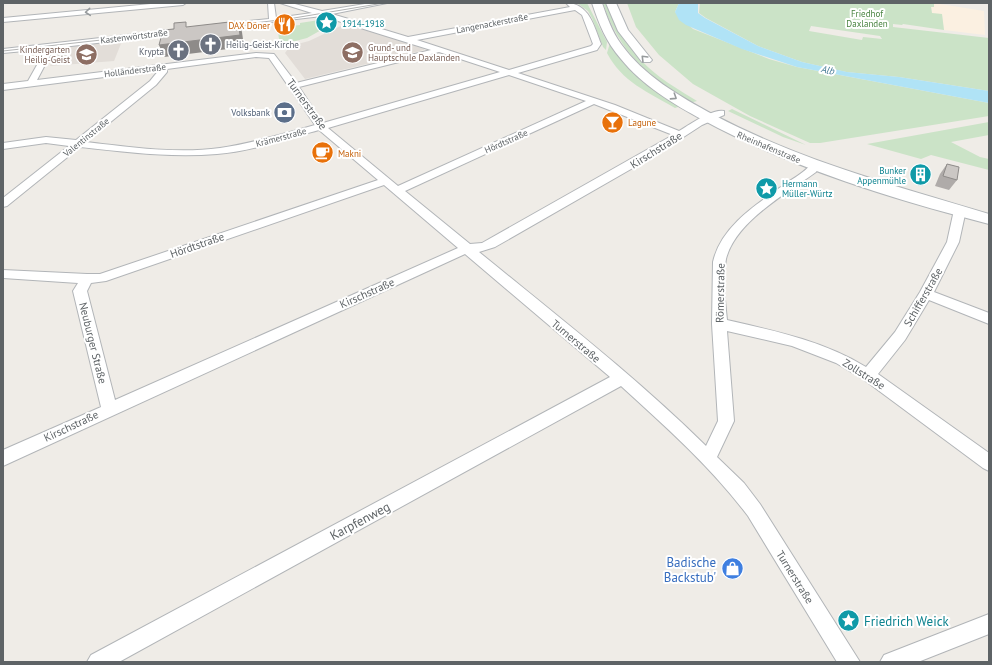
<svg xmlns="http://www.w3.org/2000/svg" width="992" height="665" font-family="'PT Sans',sans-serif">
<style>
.commercial{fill:#fbf0e1}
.education{fill:#e2ddd8}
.green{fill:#cbe3c7;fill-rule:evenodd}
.water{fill:#b0e3f6}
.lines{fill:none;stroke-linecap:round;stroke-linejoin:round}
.minor-casing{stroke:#b2b5b8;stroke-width:2}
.secondary-casing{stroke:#b1b5b8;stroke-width:2}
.minor{fill:#fff;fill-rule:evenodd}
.secondary{fill:#fff;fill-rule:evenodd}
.tram{stroke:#b3b4b4;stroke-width:1}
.wall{fill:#afaba9}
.shaded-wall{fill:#8e8b89}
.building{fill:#cbc7c4;stroke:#8e8b89}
.oneway{stroke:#969a9c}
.labels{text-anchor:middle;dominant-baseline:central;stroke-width:4;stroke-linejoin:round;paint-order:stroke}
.far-park-label{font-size:9px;fill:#488340;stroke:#fff}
.far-culture-label{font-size:9px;fill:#0d838f;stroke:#fff;text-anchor:start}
.far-street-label{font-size:9px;fill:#5e6366;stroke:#fff}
.far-food-label{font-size:9px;fill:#c56008;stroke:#fff;text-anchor:start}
.far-worship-label{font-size:9px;fill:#5b616d;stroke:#fff;text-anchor:start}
.far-education-label{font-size:9px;fill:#785e54;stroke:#fff;text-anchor:start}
.far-service-label{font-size:9px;fill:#4e5e75;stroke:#fff;text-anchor:end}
.far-water-label{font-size:10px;font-style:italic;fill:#477b96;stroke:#fff}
.street-label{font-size:11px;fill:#5e6366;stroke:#fff}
.near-street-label{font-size:13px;fill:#5e6366;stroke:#fff}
.near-shop-label{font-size:13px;fill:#366cbe;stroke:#fff;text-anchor:end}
.near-culture-label{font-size:13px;fill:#0d838f;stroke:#fff;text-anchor:start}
</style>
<rect width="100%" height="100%" fill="#efece7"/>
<path class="commercial" d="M934 3 984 11 985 35 944 30 942 15 932 13 931 6 934 7Z"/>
<path class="education" d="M343 25 384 35 424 49V50L305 79 285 53 290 46 309 41Z
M122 41 114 61 50 66 59 48Z"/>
<path class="green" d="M577 3H587L607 42 606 50 603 47 592 18 588 11Z
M603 3H608C617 19 625 37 635 52 649 73 676 88 697 101L690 103C647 74 620 54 603 3Z
M627 3H679L675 12 693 29 769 59 797 67 989 103V116L820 143H810L750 116 693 84 659 55 636 27Z
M700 3H934V7H931L932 13 942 14 944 30 903 24 902 25 893 24V27L989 38V91L899 77 846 72 802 62 758 46 706 18 699 13ZM811 26 880 36 882 39 863 37 862 40 809 31Z
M319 20 333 22 332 24 307 38 280 45 277 26 281 25 282 27 300 25V23Z
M610 43 681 106 675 108C648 92 622 82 607 53Z
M732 109 806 145 783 137 728 111Z
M989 122V135L951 142 980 157 989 159V170L931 155 921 159 867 144Z"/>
<path class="water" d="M679 3H698V13L705 18 758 46 802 62 847 72 899 77 989 91V103L797 67 742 49 686 25 679 20 675 12Z"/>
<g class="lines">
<defs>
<path id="minor" d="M161 3H186L183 5 3 22V18Z
M268 3H274L276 18 312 13 280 3H291L322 11 371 3H387L332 14 408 37 570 7 566 3C589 3 594 26 601 44L597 50 518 73 615 105 679 131C689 125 713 108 724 111V115L702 125 659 153 495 247 479 252C556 315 635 376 706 446L718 421 712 324 713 262C721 226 757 204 785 184 794 178 805 172 811 164H819L820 166 816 172C787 193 735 222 726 259 722 279 725 300 727 320 775 331 823 341 866 367L895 332 920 292 947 242 954 210 956 207H964L966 210 959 242 934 292 989 313V324L929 300 905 340 878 374 989 453V471L983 468 863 379 836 363 792 346 727 331 734 421 717 457 744 483 760 504 860 662H837L748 516C712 468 665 426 621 386L119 662H87L91 655 610 377 465 254 3 466V450L101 407 73 291 78 283 3 278V270L87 274H100L378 180 319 130C286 139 252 151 217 154 171 158 126 152 80 147L7 206 3 207V198L69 146 46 143 3 149V143L46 137 76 140 150 81 159 70 3 90V84L28 81 46 49 3 53V49L180 29 184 31 183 33 54 48 37 80 256 53 274 54 296 83 431 50 322 16 221 28 217 26 221 24 269 19ZM575 10 582 15 593 44 591 46 509 70 417 40ZM439 52 500 72 323 123 299 87ZM256 57 269 58 315 125C284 134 252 143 220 148 176 154 130 147 86 142L156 85 167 72V69ZM509 75 586 101 398 186 328 128ZM594 104 673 135 482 243 470 244 405 191ZM384 185 458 248 115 400 87 291 91 283 106 281Z
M989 614V634L918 662H880L884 655Z"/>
<path id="secondary" d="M592 3H602C607 17 612 32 621 44 644 76 679 96 714 115 801 161 895 186 989 214V224C891 199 792 168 703 120 673 104 642 85 621 59 606 42 599 24 592 3Z
M606 3H616L628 30 652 60 650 62H642L618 31Z"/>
</defs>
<use href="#minor" class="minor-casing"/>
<use href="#secondary" class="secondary-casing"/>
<use href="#minor" class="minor"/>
<use href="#secondary" class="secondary"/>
<path class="tram" d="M228 26 288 19 384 3
M3 51 173 32"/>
</g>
<path class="wall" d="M947 164 957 180 949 190 935 186 940 174Z"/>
<path class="shaded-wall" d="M238 21 242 32 244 47 164 57 159 45Z"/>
<path class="building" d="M238 21 240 35 159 45 163 30 174 29V23L186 22V27Z
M947 164 959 167 957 180 943 176Z"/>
<defs><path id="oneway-chevron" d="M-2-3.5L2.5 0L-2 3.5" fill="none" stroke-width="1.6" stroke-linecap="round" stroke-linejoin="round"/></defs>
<g class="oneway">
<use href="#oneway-chevron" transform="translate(88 12) rotate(175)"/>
<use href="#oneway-chevron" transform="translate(644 58) rotate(-135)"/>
<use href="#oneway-chevron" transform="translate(674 97) rotate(33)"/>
</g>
<defs>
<symbol id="sight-disc" viewBox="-11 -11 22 22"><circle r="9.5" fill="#0f9aa8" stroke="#fff"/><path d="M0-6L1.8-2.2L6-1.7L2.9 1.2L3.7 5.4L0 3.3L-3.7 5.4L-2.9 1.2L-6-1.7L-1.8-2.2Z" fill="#fff"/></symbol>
<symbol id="restaurant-disc" viewBox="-11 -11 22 22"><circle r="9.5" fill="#e8710a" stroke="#fff"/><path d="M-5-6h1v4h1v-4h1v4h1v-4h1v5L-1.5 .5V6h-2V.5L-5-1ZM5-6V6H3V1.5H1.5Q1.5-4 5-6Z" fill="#fff"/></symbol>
<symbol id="church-disc" viewBox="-11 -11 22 22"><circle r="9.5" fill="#6b7280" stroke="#fff"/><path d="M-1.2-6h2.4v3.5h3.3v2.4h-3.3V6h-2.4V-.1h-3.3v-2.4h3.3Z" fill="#fff"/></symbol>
<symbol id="school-disc" viewBox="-11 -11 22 22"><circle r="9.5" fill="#8d6e63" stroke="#fff"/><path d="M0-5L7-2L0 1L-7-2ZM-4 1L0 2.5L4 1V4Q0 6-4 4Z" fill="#fff"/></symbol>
<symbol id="bank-disc" viewBox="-11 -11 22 22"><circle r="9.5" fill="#5c6f8a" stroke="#fff"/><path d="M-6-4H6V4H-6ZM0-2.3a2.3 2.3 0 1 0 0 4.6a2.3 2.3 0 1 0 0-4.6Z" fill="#fff"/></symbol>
<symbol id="bar-disc" viewBox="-11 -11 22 22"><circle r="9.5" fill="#e8710a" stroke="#fff"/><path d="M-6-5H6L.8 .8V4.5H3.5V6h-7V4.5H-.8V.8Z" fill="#fff"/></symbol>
<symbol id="cafe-disc" viewBox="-11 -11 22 22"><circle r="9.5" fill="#e8710a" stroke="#fff"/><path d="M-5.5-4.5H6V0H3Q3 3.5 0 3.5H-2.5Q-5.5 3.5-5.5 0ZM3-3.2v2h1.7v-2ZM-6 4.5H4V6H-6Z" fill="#fff"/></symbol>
<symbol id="building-disc" viewBox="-11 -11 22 22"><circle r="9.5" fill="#0f9aa8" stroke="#fff"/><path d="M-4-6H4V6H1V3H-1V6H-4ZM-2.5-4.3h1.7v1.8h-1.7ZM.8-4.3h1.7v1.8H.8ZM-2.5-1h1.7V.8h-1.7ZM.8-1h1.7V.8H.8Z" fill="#fff"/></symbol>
<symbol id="shop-disc" viewBox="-11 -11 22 22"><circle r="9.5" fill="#3f7fe0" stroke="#fff"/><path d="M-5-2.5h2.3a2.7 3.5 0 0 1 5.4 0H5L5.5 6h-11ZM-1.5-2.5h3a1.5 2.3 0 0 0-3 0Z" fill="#fff"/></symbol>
</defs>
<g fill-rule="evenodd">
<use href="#sight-disc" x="314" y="10" width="25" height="25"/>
<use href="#restaurant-disc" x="272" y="12" width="25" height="25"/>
<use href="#church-disc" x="198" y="32" width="25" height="25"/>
<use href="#church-disc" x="166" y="38" width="25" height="25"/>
<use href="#school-disc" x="340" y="40" width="25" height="25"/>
<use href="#school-disc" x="74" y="42" width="25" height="25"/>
<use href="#bank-disc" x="272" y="100" width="25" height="25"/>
<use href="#bar-disc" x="600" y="110" width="25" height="25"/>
<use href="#cafe-disc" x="310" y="140" width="25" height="25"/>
<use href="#building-disc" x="908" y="162" width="25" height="25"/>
<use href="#sight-disc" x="754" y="176" width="25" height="25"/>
<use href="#shop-disc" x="720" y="556" width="25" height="25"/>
<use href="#sight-disc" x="836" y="608" width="25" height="25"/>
</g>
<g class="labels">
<g class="far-park-label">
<text x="867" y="13">Friedhof<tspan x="867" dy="10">Daxlanden</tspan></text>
</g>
<g class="far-culture-label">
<text x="342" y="23">1914-1918</text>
<text x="906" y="170" text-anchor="end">Bunker<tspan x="906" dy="10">Appenmühle</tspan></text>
<text x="782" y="183">Hermann<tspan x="782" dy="10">Müller-Würtz</tspan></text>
</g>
<g class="far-street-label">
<text transform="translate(492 23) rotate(-11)">Langenackerstraße</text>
<text transform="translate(134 36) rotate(-7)">Kastenwörtstraße</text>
<text transform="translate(135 70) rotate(-7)">Holländerstraße</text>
<text transform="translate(86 137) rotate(-39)">Valentinstraße</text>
<text transform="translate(281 137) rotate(-15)">Krämerstraße</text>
<text transform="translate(506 141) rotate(-24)">Hördtstraße</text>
<text transform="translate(769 147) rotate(23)">Rheinhafenstraße</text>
</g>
<g class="far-food-label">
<text x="270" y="25" text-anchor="end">DAX Döner</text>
<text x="628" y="122">Lagune</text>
<text x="338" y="153">Makni</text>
</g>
<g class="far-worship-label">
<text x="226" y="44">Heilig-Geist-Kirche</text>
<text x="164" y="51" text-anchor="end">Krypta</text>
</g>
<g class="far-education-label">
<text x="368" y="47">Grund- und<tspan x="368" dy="10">Hauptschule Daxlanden</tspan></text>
<text x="70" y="49" text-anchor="end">Kindergarten<tspan x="70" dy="10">Heilig-Geist</tspan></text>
</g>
<g class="far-service-label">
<text x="270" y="112">Volksbank</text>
</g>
<g class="far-water-label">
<text transform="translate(828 70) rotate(13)">Alb</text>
</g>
<g class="street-label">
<text transform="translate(307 104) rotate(54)">Turnerstraße</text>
<text transform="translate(656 150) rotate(-32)">Kirschstraße</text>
<text transform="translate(197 245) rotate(-19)">Hördtstraße</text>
<text transform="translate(367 293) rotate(-24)">Kirschstraße</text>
<text transform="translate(720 293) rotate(-89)">Römerstraße</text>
<text transform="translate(923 297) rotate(-60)">Schifferstraße</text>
<text transform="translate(576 341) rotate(40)">Turnerstraße</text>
<text transform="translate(93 343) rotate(76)">Neuburger Straße</text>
<text transform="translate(864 374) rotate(32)">Zollstraße</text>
<text transform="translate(71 426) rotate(-25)">Kirschstraße</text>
<text transform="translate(795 577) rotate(58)">Turnerstraße</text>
</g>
<g class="near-street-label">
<text transform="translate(360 521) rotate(-28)">Karpfenweg</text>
</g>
<g class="near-shop-label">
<text x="716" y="562">Badische<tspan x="716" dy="15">Backstub'</tspan></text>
</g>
<g class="near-culture-label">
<text x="864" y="621">Friedrich Weick</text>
</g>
</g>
<rect width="992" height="665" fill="none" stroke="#5e6366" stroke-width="8"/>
</svg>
